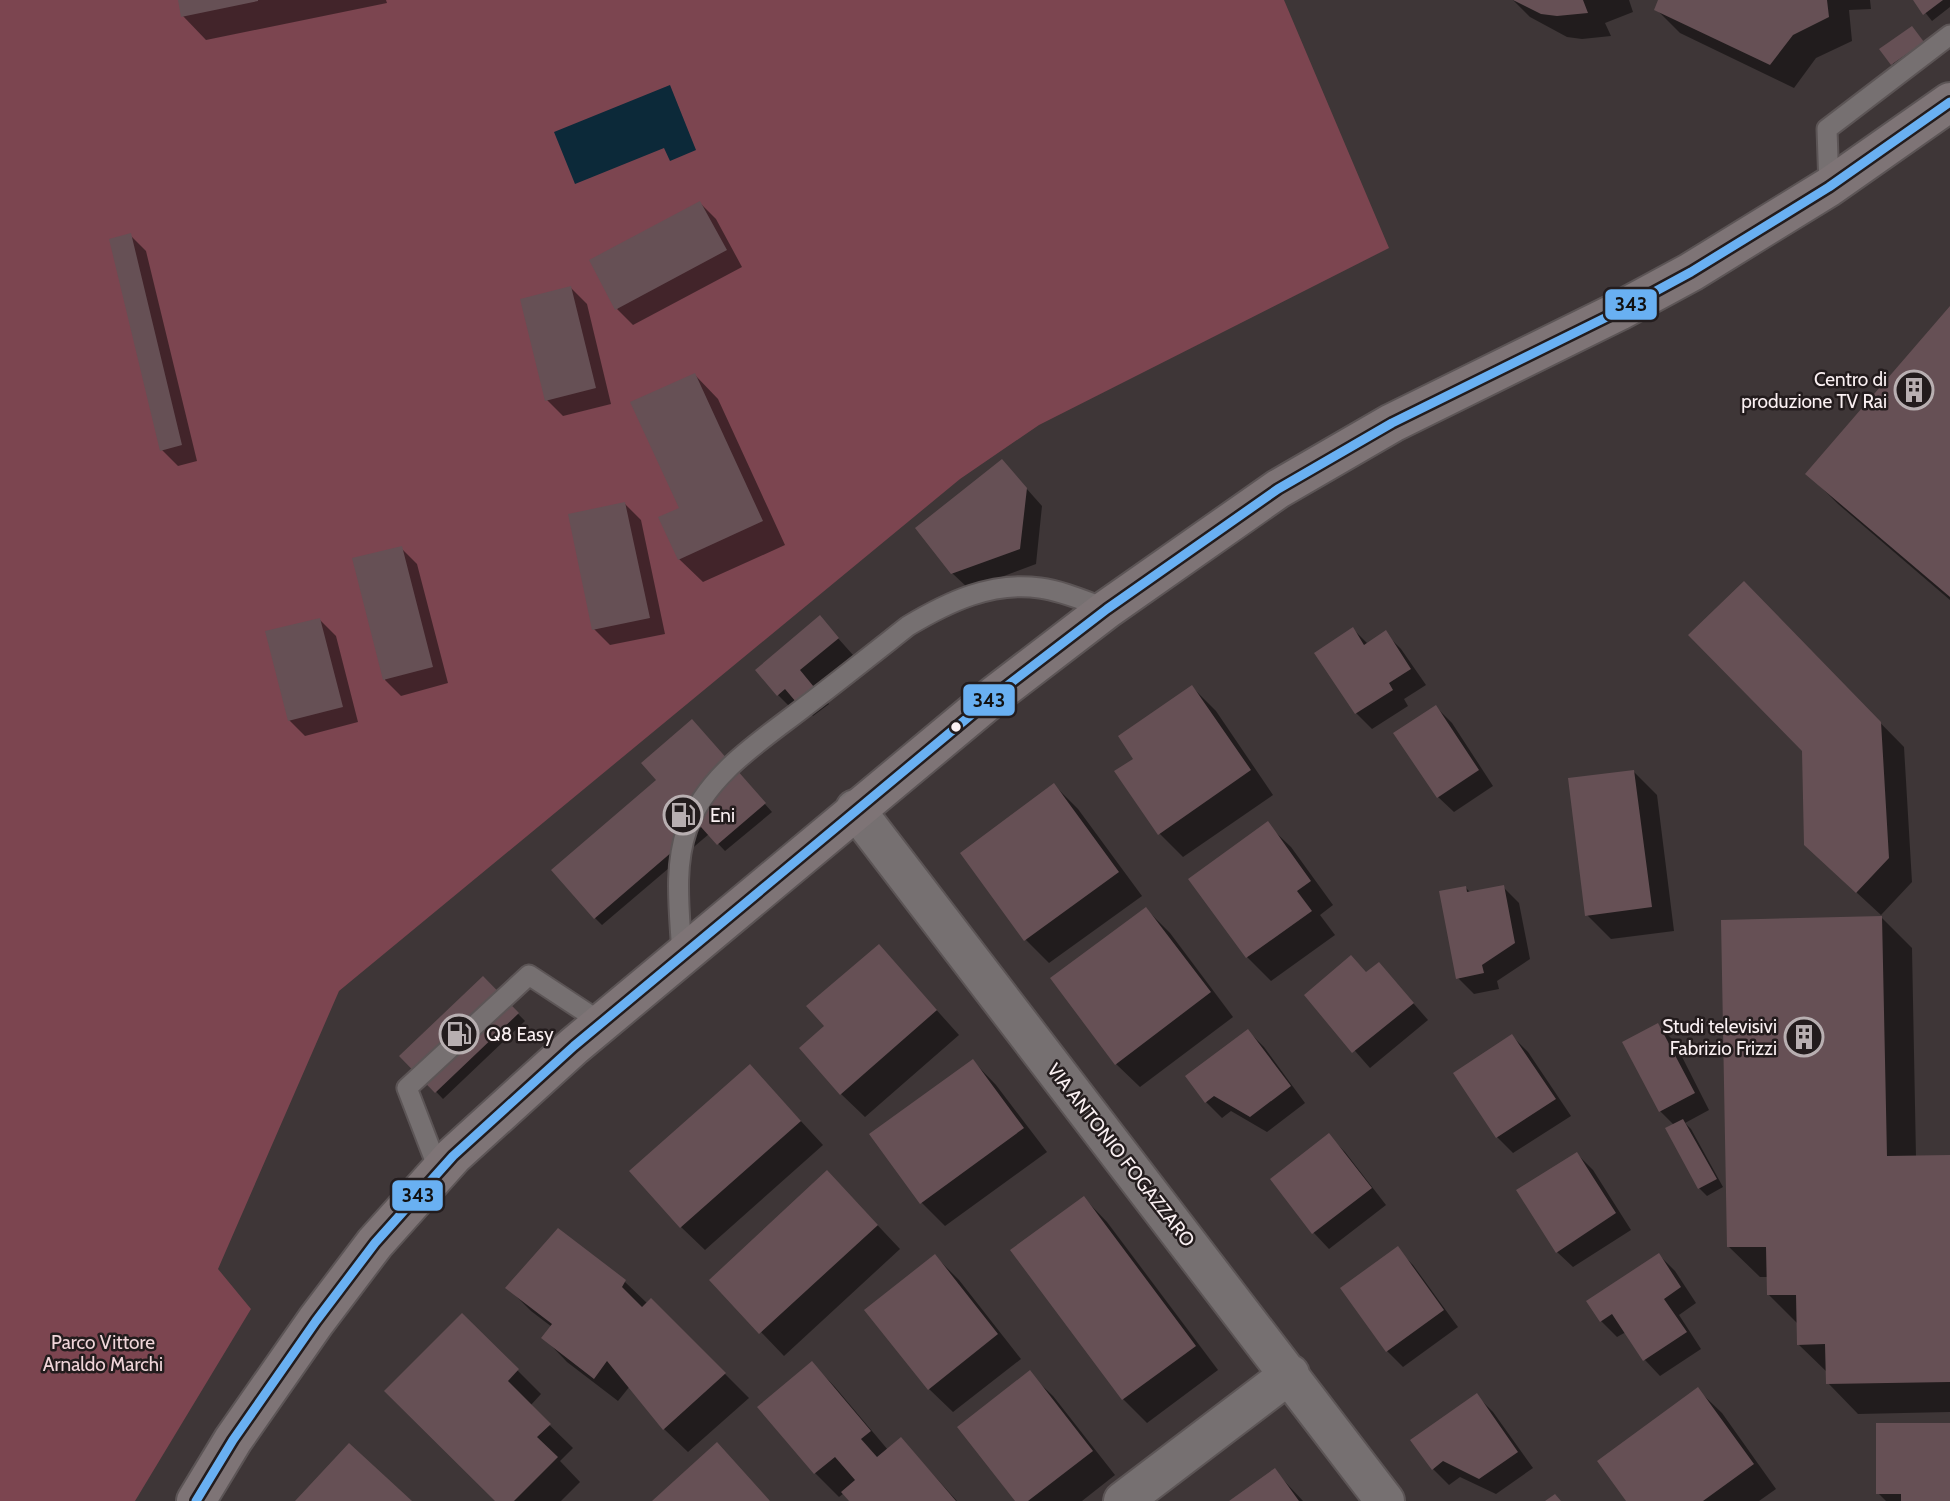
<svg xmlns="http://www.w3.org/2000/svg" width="1950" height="1501" font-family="Cabin,sans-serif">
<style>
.green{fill:#7c4550}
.water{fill:#0c2939}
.shadow{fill:#0007}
.building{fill:#665055}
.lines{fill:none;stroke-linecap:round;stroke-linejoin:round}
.service-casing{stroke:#5c5556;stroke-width:23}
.minor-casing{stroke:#5c5556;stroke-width:42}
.secondary-casing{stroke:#5c5556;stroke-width:42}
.service{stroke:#767071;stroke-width:19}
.minor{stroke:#767071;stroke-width:38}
.secondary{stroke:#7e7476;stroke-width:38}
.bus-1-casing{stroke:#231c1d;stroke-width:14}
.bus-1{stroke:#69b0f2;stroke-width:9}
.bus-dot{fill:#faf0f2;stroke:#231c1d;stroke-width:2.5}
.labels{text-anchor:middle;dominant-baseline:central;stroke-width:5;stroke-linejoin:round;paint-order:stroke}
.poi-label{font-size:19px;fill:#faf0f2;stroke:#231c1d;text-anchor:end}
.street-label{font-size:19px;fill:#faf0f2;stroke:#231c1d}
.park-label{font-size:19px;fill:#f0d5d9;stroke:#231c1d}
.line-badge{stroke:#231c1d;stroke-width:2.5}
.pale-badge-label{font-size:19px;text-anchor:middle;font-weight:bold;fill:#111}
</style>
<rect width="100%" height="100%" fill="#3e3637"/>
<path class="green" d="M0 0H1284L1389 248 1039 425 960 479 339 991 218 1269 251 1309 135 1501H0Z"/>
<path class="water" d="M670 85 696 150 670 161 664 148 575 184 554 132Z"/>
<path class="shadow" d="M179 0H386L387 3 206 40 183 16Z
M1513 0H1629L1633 12 1605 23 1611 36 1582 39 1567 37 1530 17Z
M1660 0H1870L1871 9 1849 10 1852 41 1816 58 1794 88 1680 33 1656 9Z
M1915 0H1950V7L1932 21Z
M1912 28 1930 50 1900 72 1882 50Z
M700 203 716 219 742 267 633 325 617 309Z
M130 235 146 251 197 461 178 466 162 450Z
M571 288 587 304 611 404 563 416 547 400Z
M1950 308V600L1838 504 1808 474Z
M695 375 718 399 785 545 703 582 679 559Z
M1002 461 1042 506 1036 564 969 589 952 573Z
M625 504 641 520 665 634 610 645 594 629Z
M401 548 417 564 448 683 401 696 385 680Z
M1744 584 1904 747 1912 882 1881 915 1830 868 1803 750Z
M820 618 853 655 815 687 829 704 813 716 801 704 794 711 778 695Z
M320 620 336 636 358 722 305 736 289 720Z
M1353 629 1368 644 1385 633 1401 649 1426 685 1404 699 1408 706 1372 729 1356 713 1317 653Z
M1192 687 1216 711 1273 795 1183 857 1159 833Z
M1436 707 1452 723 1493 786 1454 812 1438 797Z
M699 729 772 812 725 851 709 834 602 925 595 918 658 780Z
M1633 771 1657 795 1674 931 1611 939 1587 915Z
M1054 785 1078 809 1142 896 1049 963 1026 940Z
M1267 824 1291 847 1333 905 1320 915 1335 935 1271 981 1247 957Z
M1503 887 1519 903 1530 959 1497 981 1499 989 1474 994 1458 978 1466 888 1471 893Z
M1146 909 1170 933 1233 1017 1140 1087 1116 1064Z
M1882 918 1912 948 1916 1157H1950V1412L1858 1414 1828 1383V1373L1799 1345 1798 1324 1769 1295 1768 1277H1760L1729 1247Z
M879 946 959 1035 865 1117 841 1094Z
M1379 964 1428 1020 1370 1068 1306 995 1367 974Z
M483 978 525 1021 443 1099 402 1056Z
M1658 1025 1674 1041 1709 1110 1685 1123 1691 1129 1723 1187 1707 1196 1699 1188 1674 1125 1660 1111Z
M1248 1031 1264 1047 1305 1103 1267 1132 1231 1111 1222 1118 1206 1102Z
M1512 1036 1528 1052 1571 1116 1513 1153 1497 1137 1455 1073Z
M973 1061 996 1085 1047 1152 945 1226 921 1202Z
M750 1066 823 1145 705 1250 681 1227Z
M1329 1136 1345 1152 1386 1205 1329 1249 1314 1233 1272 1179Z
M1577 1154 1593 1170 1631 1230 1573 1267 1557 1252Z
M850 1196 900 1249 784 1356 761 1332Z
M1084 1198 1107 1222 1218 1370 1147 1423 1123 1399Z
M559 1230 625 1282 648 1304 651 1300 749 1398 688 1452 664 1429 630 1386 618 1401 567 1362 544 1338 552 1327 531 1311 508 1288Z
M1397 1249 1413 1265 1458 1327 1403 1367 1387 1351Z
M1659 1255 1675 1271 1696 1303 1679 1315 1701 1349 1660 1376 1645 1360 1626 1332 1617 1337 1601 1321 1589 1302Z
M935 1256 959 1280 1021 1359 953 1412 929 1389Z
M462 1315 541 1394 530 1406 573 1448 560 1461 580 1482 561 1501H497Z
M812 1363 835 1387 888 1450 901 1439 957 1501H851L844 1493 839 1497 815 1473 760 1408Z
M1029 1373 1053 1396 1115 1475 1082 1501H1018Z
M1698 1390 1722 1413 1776 1489 1759 1501H1628Z
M1477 1396 1493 1412 1533 1468 1496 1494 1460 1477 1449 1485 1433 1469Z
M1950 1425V1501H1886L1878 1493Z
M1274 1470 1303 1501H1232Z"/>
<path class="building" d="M178 0H258V1L181 17Z
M1513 0H1583L1588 13 1557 16 1541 14Z
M1658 0H1827L1829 17 1793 35 1770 65 1654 10Z
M1913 0H1943L1923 15Z
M1912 26 1924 42 1891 65 1879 49Z
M700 201 727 250 615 310 589 260Z
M131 233 182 445 160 451 109 239Z
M571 286 596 388 545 401 520 299Z
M1950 306V597L1805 474Z
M695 373 763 521 678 560 658 517 679 508 630 402Z
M1002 459 1027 488 1020 549 951 574 915 528Z
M625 502 650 618 592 630 568 514Z
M402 546 433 667 383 680 352 558Z
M1744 581 1881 722 1889 858 1856 893 1804 845 1802 751 1688 635Z
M820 615 839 638 800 670 814 687 796 702 785 689 777 696 755 670Z
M320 618 343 707 288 721 265 631Z
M1353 627 1364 645 1386 630 1411 669 1389 683 1393 690 1355 714 1314 653Z
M1192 685 1251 770 1158 835 1114 771 1133 759 1118 736Z
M1436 705 1479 770 1437 798 1393 733Z
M692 719 766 803 717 845 701 827 594 919 551 870 656 780 641 763Z
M1634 770 1652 907 1585 916 1568 778Z
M1054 783 1119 872 1024 941 960 853Z
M1268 821 1311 881 1297 891 1312 911 1246 958 1188 879Z
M1504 885 1515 943 1482 965 1484 973 1456 979 1439 891 1466 886 1467 892Z
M1146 907 1211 992 1115 1065 1050 978Z
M1882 916 1887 1156 1950 1155V1382L1826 1384 1825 1344 1797 1345 1796 1295H1767L1766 1247H1727L1721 920Z
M879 944 937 1010 840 1095 799 1048 824 1026 806 1006Z
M1351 955 1366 972 1379 962 1414 1003 1352 1053 1304 995Z
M483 976 519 1013 435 1093 399 1056Z
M1658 1023 1695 1093 1659 1112 1622 1042Z
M1248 1029 1291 1086 1250 1117 1214 1096 1205 1103 1185 1076Z
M1512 1034 1556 1099 1496 1138 1453 1073Z
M973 1059 1024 1128 920 1204 869 1134Z
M750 1064 801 1121 680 1228 629 1171Z
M1683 1119 1717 1179 1698 1189 1665 1128Z
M1329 1133 1372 1188 1312 1234 1270 1179Z
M1577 1152 1616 1213 1556 1253 1516 1190Z
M827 1170 878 1225 759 1334 709 1280Z
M1084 1196 1196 1346 1122 1400 1010 1250Z
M558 1228 626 1280 622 1287 642 1307 651 1298 726 1373 663 1430 607 1361 594 1379 541 1338 552 1324 505 1288Z
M1398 1246 1444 1310 1386 1352 1340 1288Z
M1659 1253 1681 1287 1664 1299 1687 1332 1643 1361 1612 1314 1600 1322 1586 1301Z
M935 1254 998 1334 928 1390 864 1310Z
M462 1313 519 1369 508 1381 551 1424 537 1437 558 1457 514 1501H495L384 1391Z
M812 1361 871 1431 861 1439 877 1457 901 1437 956 1501H849L841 1492 855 1480 835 1457 814 1474 757 1407Z
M1030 1370 1093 1451 1028 1501H1015L957 1427Z
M1698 1387 1754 1464 1703 1501H1626L1597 1461Z
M1477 1393 1518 1452 1479 1479 1443 1461 1432 1470 1410 1440Z
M1876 1423H1950V1501H1901V1494H1876Z
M717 1442 770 1501H652Z
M349 1443 412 1501H295Z
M1275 1468 1299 1501H1229Z
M1555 1494 1561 1501H1545Z"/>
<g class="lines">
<defs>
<path id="service" d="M1829 187 1827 129 1950 35
M682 956C680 914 673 869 687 829 706 774 764 739 807 705 841 679 875 652 908 626 948 602 992 581 1040 588 1063 591 1085 601 1107 609
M439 1171 407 1088 529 975 602 1023"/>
<path id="minor" d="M855 809 1385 1501
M1123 1501 1290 1374"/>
<path id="secondary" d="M196 1501 233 1440 316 1321 375 1243 453 1156 574 1046 995 695 1107 609 1278 489 1392 423 1619 311 1691 272 1829 187 1950 102"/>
</defs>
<use href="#service" class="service-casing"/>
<use href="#minor" class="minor-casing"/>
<use href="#secondary" class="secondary-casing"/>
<use href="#service" class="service"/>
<use href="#minor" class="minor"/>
<use href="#secondary" class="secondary"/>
<defs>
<path id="bus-1" d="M196 1501 233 1440 316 1321 375 1243 453 1156 574 1046 995 695 1107 609 1278 489 1392 423 1619 311 1691 272 1829 187 1950 102"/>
</defs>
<use href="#bus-1" class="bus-1-casing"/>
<use href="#bus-1" class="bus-1"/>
</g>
<defs>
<symbol id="building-ring" viewBox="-11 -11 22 22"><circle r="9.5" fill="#231c1d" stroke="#b8afb1" stroke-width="1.5"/><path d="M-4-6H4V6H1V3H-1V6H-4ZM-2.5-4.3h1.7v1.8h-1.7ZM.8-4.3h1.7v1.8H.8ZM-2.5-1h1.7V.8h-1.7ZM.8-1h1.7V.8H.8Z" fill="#b8afb1"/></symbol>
<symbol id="fuel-ring" viewBox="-11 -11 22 22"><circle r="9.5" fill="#231c1d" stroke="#b8afb1" stroke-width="1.5"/><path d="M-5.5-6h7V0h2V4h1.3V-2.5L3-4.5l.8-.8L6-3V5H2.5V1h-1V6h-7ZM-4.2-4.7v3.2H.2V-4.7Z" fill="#b8afb1"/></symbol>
</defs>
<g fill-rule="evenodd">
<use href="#building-ring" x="1892" y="368" width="44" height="44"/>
<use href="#fuel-ring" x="661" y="793" width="44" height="44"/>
<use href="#fuel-ring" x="437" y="1012" width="44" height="44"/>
<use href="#building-ring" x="1782" y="1015" width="44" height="44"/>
</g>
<circle class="bus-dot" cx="956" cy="727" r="6"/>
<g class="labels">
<g class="poi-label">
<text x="1887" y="379">Centro di<tspan x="1887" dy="22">produzione TV Rai</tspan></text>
<text x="710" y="815" text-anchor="start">Eni</text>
<text x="1777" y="1026">Studi televisivi<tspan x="1777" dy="22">Fabrizio Frizzi</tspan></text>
<text x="486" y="1034" text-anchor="start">Q8 Easy</text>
</g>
<g class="street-label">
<text transform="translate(1121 1155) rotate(52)">VIA ANTONIO FOGAZZARO</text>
</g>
<g class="park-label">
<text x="103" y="1342">Parco Vittore<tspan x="103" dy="22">Arnaldo Marchi</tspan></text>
</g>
</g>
<g class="line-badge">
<rect x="1604" y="288" width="54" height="33" rx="7" fill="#69b0f2"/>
<rect x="962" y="683" width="54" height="34" rx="7" fill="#69b0f2"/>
<rect x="391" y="1179" width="53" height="33" rx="7" fill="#69b0f2"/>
</g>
<g class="pale-badge-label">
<text x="1631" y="311">343</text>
<text x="989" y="707">343</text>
<text x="418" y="1202">343</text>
</g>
</svg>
